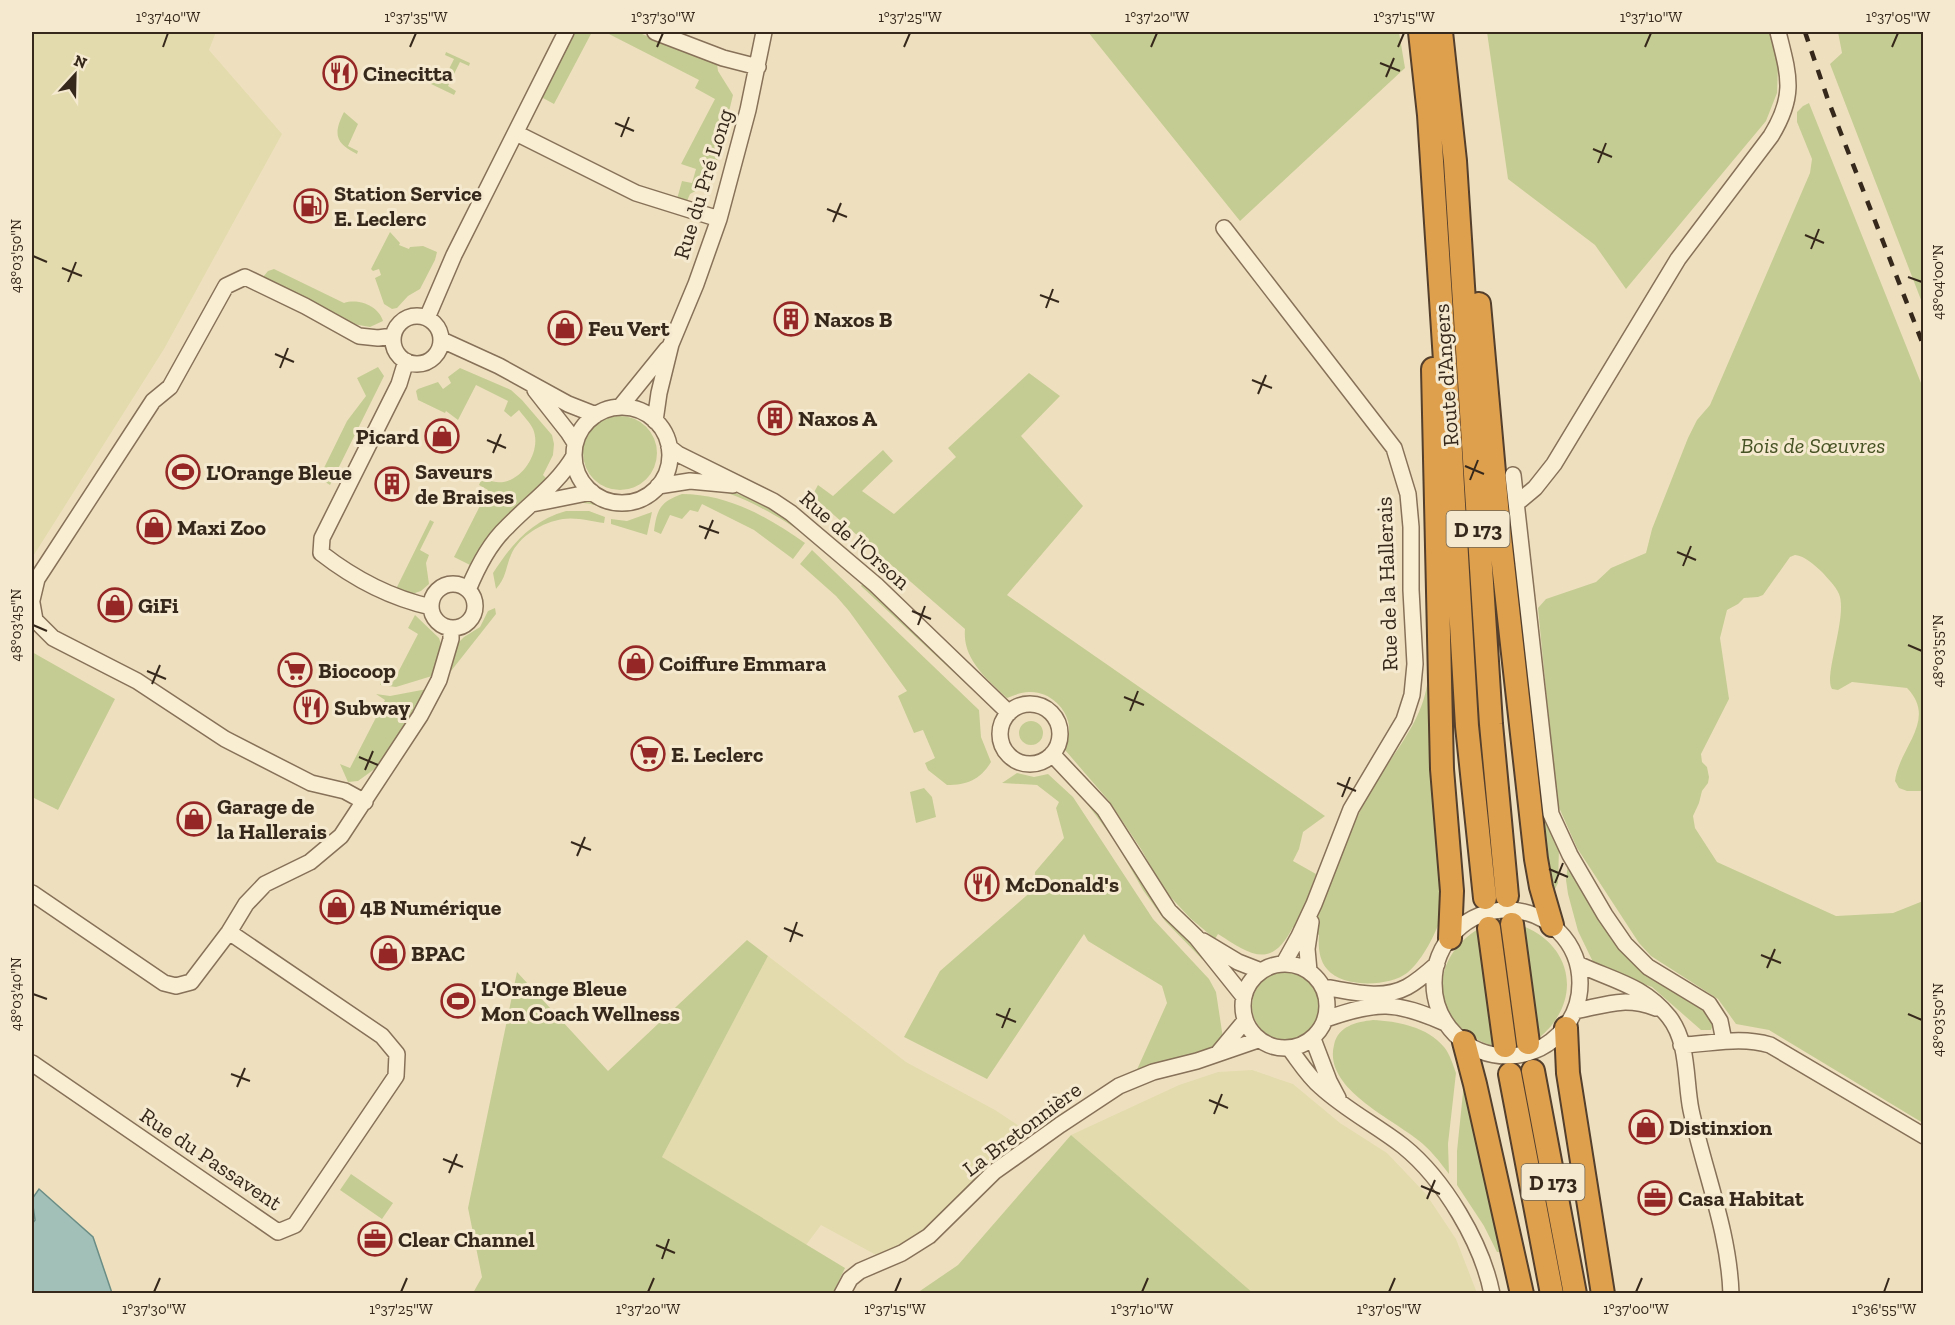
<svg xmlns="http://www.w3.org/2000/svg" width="1955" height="1325" font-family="'Zilla Slab',serif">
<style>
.farmland{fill:#e3dbad}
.green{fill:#c5cc93}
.water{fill:#a2c0b7;stroke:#6a8d85;stroke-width:1.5}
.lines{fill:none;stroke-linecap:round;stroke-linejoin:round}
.highway-tunnel{stroke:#c9bb9e;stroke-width:22;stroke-dasharray:22 11;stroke-linecap:butt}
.minor-casing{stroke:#877158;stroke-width:18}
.highway-casing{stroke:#543f2c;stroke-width:26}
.minor{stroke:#f9eed2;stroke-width:15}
.highway{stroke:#dfa04e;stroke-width:22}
.rail{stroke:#36291c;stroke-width:4.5;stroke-dasharray:10 10;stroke-linecap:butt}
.ticks{fill:none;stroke:#36291c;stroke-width:2}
.labels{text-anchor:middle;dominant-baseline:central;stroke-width:6;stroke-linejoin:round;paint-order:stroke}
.shield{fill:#f5eacf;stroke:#6f6352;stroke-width:1.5}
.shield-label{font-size:21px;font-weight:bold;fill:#36291c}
.poi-label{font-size:22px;font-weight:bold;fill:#36291c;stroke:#f5eacf;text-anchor:start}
.street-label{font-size:22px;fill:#36291c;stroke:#f5eacf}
.park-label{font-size:22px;font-style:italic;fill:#465223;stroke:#f5eacf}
.neatline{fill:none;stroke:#36291c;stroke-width:2}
.ticks-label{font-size:15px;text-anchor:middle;fill:#36291c}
</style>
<rect width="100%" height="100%" fill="#eee0bf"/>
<path class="farmland" d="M32 32H216L209 50 282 134 164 349 32 558Z
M768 956 906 1062 995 1110 1031 1134 991 1165 918 1238 878 1256 821 1225 806 1245 662 1157Z
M1252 1070 1293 1084 1340 1123 1387 1153 1426 1194 1456 1239 1477 1293H1253L1071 1135 1179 1085 1218 1072Z"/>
<path class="green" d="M574 32H592L554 104 541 97Z
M605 32H637L717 64 718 71 733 95 712 182 690 194 687 201 677 199 682 181 692 183 696 169 681 164 715 99 695 88 699 80Z
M1088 32H1399L1405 68 1240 221Z
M1487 32H1770L1778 66 1777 93 1766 121 1626 289 1595 245 1508 179Z
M1838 32H1923V305L1830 64 1842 53Z
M446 52 470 63 469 66 460 62 448 86 456 91 454 95 431 84 433 79 442 83 454 59 445 55Z
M1809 103 1923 388V791H1907L1899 788 1895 781C1899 747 1938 720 1907 688L1852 682 1838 690 1832 689C1823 677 1848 616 1839 594 1835 585 1828 579 1822 572 1814 565 1805 556 1795 555L1790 557 1763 595 1758 597 1744 598 1738 604 1727 610 1720 638 1729 699 1701 754 1702 762 1707 767 1709 777 1708 783 1702 791 1699 803 1693 816 1695 828 1717 862 1836 916 1893 913 1923 901V1123L1769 1030 1736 1024 1718 999 1651 956 1639 943 1577 848 1557 803 1538 608 1546 599 1596 582 1611 568 1646 553 1652 529 1688 438 1697 420 1710 405 1810 173 1812 159 1797 122V112L1803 106Z
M344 112 358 124 348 146 358 151 357 154C335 143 333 134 344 112Z
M390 232 400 243 399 245 409 249 410 247 423 246 437 252 435 260 420 289 408 296 397 308 392 309 384 304 375 278 381 275 379 269 373 271 371 269Z
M274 269 344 303C358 298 379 306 383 321L370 327 353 324 263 277 268 271Z
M378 367 384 376 330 485 322 480 320 476 347 421 366 396 357 378Z
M460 368 511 390 522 400 552 435 554 444 553 455 543 475 548 480 503 521 470 565 454 557 488 490 479 485 485 471 488 473 487 479C514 494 544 454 533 429 530 422 523 416 519 410L511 417 504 411 508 401 476 385 458 420 446 411 445 413 418 400 416 391 418 389 438 382 443 389 451 383 448 377Z
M1029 373 1060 396 1021 436 1083 506 1007 595 1325 816 1303 832 1299 849 1293 861 1316 874 1297 927H1293C1271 970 1251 955 1218 934L1215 939 1190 918 1164 890 1141 849 1109 801 1065 750C1067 742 1069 734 1069 726 1067 708 1049 691 1029 692 1022 692 1014 695 1007 698 987 679 962 659 965 629L812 496 818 485 833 496 883 450 893 461 862 491 894 514 956 457 948 448Z
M583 453a37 37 0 1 1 74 0a37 37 0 1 1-74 0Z
M680 484C731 484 766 504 807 533L806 535C773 513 719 480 678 486 660 489 650 507 629 511 612 514 599 504 584 503 579 502 574 504 570 504L568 501 588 500 608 508H634L672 485Z
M682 494C728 494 768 517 805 543L793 559 754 530 702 504 698 512 690 510 682 519 670 515 661 534 654 531C657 509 660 502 682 494Z
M566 511H589L605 517 604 523C591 521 576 517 563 519 543 522 519 536 511 555 505 569 507 576 496 589L493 573C512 544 531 521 566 511Z
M652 512 647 535 611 524V519L627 521Z
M430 520 434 522 420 550 429 555 426 563 429 584 421 591 409 595 396 589Z
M812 550 979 710 981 737 991 762C980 780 967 785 947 785L928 770 925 763 935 758 923 730 914 733 898 696 907 691 849 611 836 596 800 564Z
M863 583 992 706 991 707 861 586Z
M495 608 496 614 451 671 449 670 459 642 464 637 480 627 488 611Z
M415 615 439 638 441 644 438 660 432 676 396 687 380 685 382 677 393 682 418 634 408 628Z
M32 652 115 699 58 810 32 797Z
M1432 684C1435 742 1439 799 1442 857 1443 871 1448 899 1444 911 1436 932 1424 959 1407 973 1389 987 1342 988 1327 969 1319 960 1318 946 1319 935L1314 932C1326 883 1346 835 1371 791 1390 757 1421 724 1427 685Z
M427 689 376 768 358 781 348 782 340 764 350 768 385 700 376 694 390 696Z
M1019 733a12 12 0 1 1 24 0a12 12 0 1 1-24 0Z
M1052 765 1058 766 1095 809 1167 919 1204 956 1202 959 1165 921 1143 890 1115 841 1082 797Z
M1017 773 1034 777 1048 774 1073 797 1153 919 1209 979 1216 992 1223 1038 1211 1050 1184 1059 1169 1060 1135 1074 1167 1003 1162 986 1088 941 1084 934 987 1079 904 1037 940 971 1034 889 1035 872 1064 838 1056 808 1059 802 1037 785 1002 783Z
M924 788 932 797 936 817 916 823 910 792Z
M1545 817 1559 849 1558 883 1552 895 1541 829Z
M1568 863 1594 910 1707 1011 1714 1022 1711 1030H1701L1652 987 1610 972 1593 962 1578 931 1568 894 1566 880Z
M1523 926C1574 946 1582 1002 1540 1037Z
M1480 928 1497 1047C1432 1031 1423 961 1480 928Z
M747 940 768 956 662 1157 845 1268 833 1293H473L482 1277 468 1208 517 972 608 1071Z
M1252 1006a34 34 0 1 1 68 0a34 34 0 1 1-68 0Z
M1373 1020C1397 1021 1428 1027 1444 1047 1450 1054 1453 1065 1456 1073L1448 1144 1449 1174C1440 1162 1430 1149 1418 1140 1391 1118 1323 1088 1334 1045 1338 1026 1356 1022 1373 1020Z
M1465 1073 1504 1252H1497L1484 1226 1457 1185V1151Z
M1071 1135 1253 1293H917L958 1265Z
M351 1174 393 1203 382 1219 340 1190Z"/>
<path class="water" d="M39 1189 93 1237 112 1293H32V1224L35 1220 32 1199Z"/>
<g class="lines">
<path class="highway-tunnel" d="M1485 898 1489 928"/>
<defs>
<path id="minor" d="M655 32 723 58 758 67
M516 133 636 193 719 219
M1224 228 1394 448 1408 494 1411 527V590L1415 664 1412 695 1404 720 1351 809 1314 904 1299 936 1284 963
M393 340a24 24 0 1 1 48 0a24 24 0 1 1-48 0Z
M427 318 454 255 566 32
M442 340 499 366 568 404 596 415
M406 361 399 384 322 538 321 553C353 578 391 598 431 607
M535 390 568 432 575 443
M620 407 667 349
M574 455a48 48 0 1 1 96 0a48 48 0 1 1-96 0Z
M655 421 659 393 671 344 696 284 719 219 748 110 764 32
M669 447 678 454 773 501 791 513 876 585 1009 713
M1513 475 1551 814 1570 855 1605 915 1625 944 1648 967 1709 1004 1720 1021 1724 1041
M658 486 690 481 733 485
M1517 503 1535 488 1554 464 1678 259 1771 136C1796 95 1789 76 1778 32
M532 504 592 492
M431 606a22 22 0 1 1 44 0a22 22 0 1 1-44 0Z
M468 590C477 568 490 543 507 527 529 504 558 484 574 456
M32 600 37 579 153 401 170 387 226 286 245 277 305 306 359 336 378 338 393 336
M32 603 35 620 53 638 137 681 225 739 311 783 345 791 365 802
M1000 734a30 30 0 1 1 60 0a30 30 0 1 1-60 0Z
M1052 754 1104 809 1169 911 1196 937 1244 997
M32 893 164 983 176 986 191 982 229 932 246 904 265 884 310 862 341 836 420 716 439 680 451 639V628
M1434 983a73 73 0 1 1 146 0a73 73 0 1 1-146 0Z
M1203 941 1238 962 1261 971
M1243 1006a42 42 0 1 1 84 0a42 42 0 1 1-84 0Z
M1580 965C1615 981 1644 986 1669 1017 1689 1042 1685 1081 1691 1110 1704 1171 1729 1231 1731 1294
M1309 971 1307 949 1311 922
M1323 987C1350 991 1381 1001 1407 987 1418 981 1428 972 1437 964
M1575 1011C1606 1005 1624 996 1656 1008
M1326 1019C1377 1001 1396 1001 1445 1023
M1313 1039 1329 1081 1338 1098
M1681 1045C1711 1044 1740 1036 1770 1045L1924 1136
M1289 1048C1299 1061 1308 1076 1321 1087 1346 1110 1376 1125 1403 1146 1444 1179 1482 1243 1492 1294
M1219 1052 1244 1022
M32 1063 278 1232 295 1225 396 1076 397 1054 382 1036 229 932
M842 1294 850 1279 860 1271 902 1253 929 1236 994 1172 1060 1125 1119 1086 1153 1072 1197 1061 1258 1040"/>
<path id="highway" d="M1420 32 1429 115 1451 453 1467 726 1485 898
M1441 32 1455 161 1491 724 1507 896
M1479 304 1499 528 1536 859 1541 887 1552 925
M1433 369 1442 769 1452 891 1450 938
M1512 924 1528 1043
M1489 928 1505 1046
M1566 1028 1568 1073 1603 1294
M1464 1042 1475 1084 1522 1294
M1533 1071 1575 1294
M1510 1074 1552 1294"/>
</defs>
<use href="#minor" class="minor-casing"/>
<use href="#highway" class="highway-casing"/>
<use href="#minor" class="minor"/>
<use href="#highway" class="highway"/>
<path class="rail" d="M1805 32 1828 100 1924 347"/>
</g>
<path class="ticks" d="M163 47 168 33M410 47 416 33M657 47 663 33M904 47 910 33M1151 47 1157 33M1398 47 1404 33M1645 47 1651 33M1892 47 1898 33M1380 63 1400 71M1386 77 1394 58M615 123 634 131M621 137 629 117M1593 149 1612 157M1598 163 1606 143M827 209 847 217M833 222 841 203M1805 235 1824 243M1811 249 1819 229M33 256 47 262M62 268 82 276M1908 277 1922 282M68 282 76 262M1040 295 1059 302M1046 308 1053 289M275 354 294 362M280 368 288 348M1252 380 1272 388M1258 394 1266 375M487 440 506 448M493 453 501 434M1465 466 1484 474M1470 480 1478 460M699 526 719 533M705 539 713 520M1677 552 1696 560M1683 566 1691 546M912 611 931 619M33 625 47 631M918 625 925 606M1908 645 1922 651M147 671 166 679M152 684 160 665M1124 697 1144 705M1130 711 1138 691M359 757 378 765M365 770 373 751M1337 783 1356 791M1342 797 1350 777M571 842 591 850M577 856 585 837M1549 869 1568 877M1555 883 1563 863M784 928 803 936M790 942 797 922M1761 955 1781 963M1767 968 1775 949M33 994 47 999M996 1014 1016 1022M1908 1014 1922 1020M1002 1028 1010 1008M231 1074 250 1081M237 1087 245 1068M1209 1100 1228 1108M1214 1114 1222 1094M443 1159 463 1167M449 1173 457 1154M1421 1186 1440 1194M1427 1199 1435 1180M656 1245 675 1253M662 1259 669 1239M154 1292 160 1278M401 1292 407 1278M648 1292 654 1278M895 1292 901 1278M1142 1292 1148 1278M1389 1292 1395 1278M1636 1292 1642 1278M1884 1292 1889 1278"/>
<defs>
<symbol id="restaurant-ring" viewBox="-11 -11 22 22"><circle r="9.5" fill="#f5eacf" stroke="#962727" stroke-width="1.5"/><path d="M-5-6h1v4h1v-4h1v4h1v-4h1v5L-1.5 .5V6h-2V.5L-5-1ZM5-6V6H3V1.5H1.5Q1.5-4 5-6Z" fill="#962727"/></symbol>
<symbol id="fuel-ring" viewBox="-11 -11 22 22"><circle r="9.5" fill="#f5eacf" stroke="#962727" stroke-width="1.5"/><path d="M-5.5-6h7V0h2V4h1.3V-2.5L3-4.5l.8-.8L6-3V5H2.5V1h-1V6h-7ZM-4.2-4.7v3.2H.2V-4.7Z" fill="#962727"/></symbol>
<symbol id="building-ring" viewBox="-11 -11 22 22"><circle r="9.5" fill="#f5eacf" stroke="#962727" stroke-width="1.5"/><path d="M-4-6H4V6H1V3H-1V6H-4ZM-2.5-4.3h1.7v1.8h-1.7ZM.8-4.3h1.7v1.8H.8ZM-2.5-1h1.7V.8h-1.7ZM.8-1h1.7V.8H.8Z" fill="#962727"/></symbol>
<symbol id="shop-ring" viewBox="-11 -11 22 22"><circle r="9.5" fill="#f5eacf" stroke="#962727" stroke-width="1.5"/><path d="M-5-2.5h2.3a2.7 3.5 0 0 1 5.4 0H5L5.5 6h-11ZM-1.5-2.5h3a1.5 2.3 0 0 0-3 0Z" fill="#962727"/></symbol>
<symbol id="stadium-ring" viewBox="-11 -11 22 22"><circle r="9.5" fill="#f5eacf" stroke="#962727" stroke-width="1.5"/><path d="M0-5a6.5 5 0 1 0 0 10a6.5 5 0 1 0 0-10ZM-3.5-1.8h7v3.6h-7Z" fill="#962727"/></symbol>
<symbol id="supermarket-ring" viewBox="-11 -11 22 22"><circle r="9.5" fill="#f5eacf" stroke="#962727" stroke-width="1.5"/><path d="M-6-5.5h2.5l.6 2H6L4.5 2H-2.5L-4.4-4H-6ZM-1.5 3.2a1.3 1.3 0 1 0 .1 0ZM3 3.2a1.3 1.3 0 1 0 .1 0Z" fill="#962727"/></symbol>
<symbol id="office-ring" viewBox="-11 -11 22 22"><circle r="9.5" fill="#f5eacf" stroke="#962727" stroke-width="1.5"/><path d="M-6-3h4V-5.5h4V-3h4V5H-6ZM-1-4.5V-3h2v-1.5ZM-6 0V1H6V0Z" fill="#962727"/></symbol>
</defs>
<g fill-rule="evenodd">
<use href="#restaurant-ring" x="321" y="54" width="38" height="38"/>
<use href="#fuel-ring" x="292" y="187" width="38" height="38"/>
<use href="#building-ring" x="772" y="300" width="38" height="38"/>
<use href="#shop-ring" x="546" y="309" width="38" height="38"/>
<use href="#building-ring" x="756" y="399" width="38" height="38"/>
<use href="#shop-ring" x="423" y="417" width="38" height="38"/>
<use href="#stadium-ring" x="164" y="453" width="38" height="38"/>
<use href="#building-ring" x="373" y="465" width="38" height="38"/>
<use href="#shop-ring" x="135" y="508" width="38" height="38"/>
<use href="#shop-ring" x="96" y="586" width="38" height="38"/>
<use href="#shop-ring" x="617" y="644" width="38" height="38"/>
<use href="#supermarket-ring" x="276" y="651" width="38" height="38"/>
<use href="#restaurant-ring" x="292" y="688" width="38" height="38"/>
<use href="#supermarket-ring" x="629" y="735" width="38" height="38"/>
<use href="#shop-ring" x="175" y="800" width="38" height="38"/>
<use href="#restaurant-ring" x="963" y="865" width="38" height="38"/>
<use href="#shop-ring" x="318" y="888" width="38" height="38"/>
<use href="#shop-ring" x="369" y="934" width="38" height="38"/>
<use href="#stadium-ring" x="439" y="982" width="38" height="38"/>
<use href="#shop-ring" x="1627" y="1108" width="38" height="38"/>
<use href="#office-ring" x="1636" y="1179" width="38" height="38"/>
<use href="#office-ring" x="356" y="1220" width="38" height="38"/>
</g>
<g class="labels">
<g class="shield">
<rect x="1446.5" y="511" width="63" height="36" rx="4.5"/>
<rect x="1521.5" y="1164" width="63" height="36" rx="4.5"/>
</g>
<g class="shield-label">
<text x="1478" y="529">D 173</text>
<text x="1553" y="1182">D 173</text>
</g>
<g class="poi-label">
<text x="363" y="73">Cinecitta</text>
<text x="334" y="193">Station Service<tspan x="334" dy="25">E. Leclerc</tspan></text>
<text x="814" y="319">Naxos B</text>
<text x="588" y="328">Feu Vert</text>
<text x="798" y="418">Naxos A</text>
<text x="419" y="436" text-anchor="end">Picard</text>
<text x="415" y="471">Saveurs<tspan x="415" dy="25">de Braises</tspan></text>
<text x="206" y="472">L'Orange Bleue</text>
<text x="177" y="527">Maxi Zoo</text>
<text x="138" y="605">GiFi</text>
<text x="659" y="663">Coiffure Emmara</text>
<text x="318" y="670">Biocoop</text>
<text x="334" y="707">Subway</text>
<text x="671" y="754">E. Leclerc</text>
<text x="217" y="806">Garage de<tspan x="217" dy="25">la Hallerais</tspan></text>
<text x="1005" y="884">McDonald's</text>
<text x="360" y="907">4B Numérique</text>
<text x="411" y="953">BPAC</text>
<text x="481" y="988">L'Orange Bleue<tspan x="481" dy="25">Mon Coach Wellness</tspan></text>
<text x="1669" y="1127">Distinxion</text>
<text x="1678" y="1198">Casa Habitat</text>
<text x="398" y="1239">Clear Channel</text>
</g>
<g class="street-label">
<text transform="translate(703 184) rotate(-73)">Rue du Pré Long</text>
<text transform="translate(1446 375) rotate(-94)">Route d'Angers</text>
<text transform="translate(855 540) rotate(41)">Rue de l'Orson</text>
<text transform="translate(1387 584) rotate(-92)">Rue de la Hallerais</text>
<text transform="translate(1022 1129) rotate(-37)">La Bretonnière</text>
<text transform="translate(211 1159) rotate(34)">Rue du Passavent</text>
</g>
<g class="park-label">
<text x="1813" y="445">Bois de Sœuvres</text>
</g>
</g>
<rect width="1955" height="1325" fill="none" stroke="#f5eacf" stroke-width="66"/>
<g transform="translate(75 75) rotate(22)" stroke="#f5eacf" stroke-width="4.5" paint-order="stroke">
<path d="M0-4.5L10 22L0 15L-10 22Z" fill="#36291c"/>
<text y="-9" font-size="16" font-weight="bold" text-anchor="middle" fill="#36291c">N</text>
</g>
<rect x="33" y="33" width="1889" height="1259" class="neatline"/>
<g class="ticks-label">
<text x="168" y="22">1°37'40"W</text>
<text x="416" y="22">1°37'35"W</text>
<text x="663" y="22">1°37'30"W</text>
<text x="910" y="22">1°37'25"W</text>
<text x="1157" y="22">1°37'20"W</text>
<text x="1404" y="22">1°37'15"W</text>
<text x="1651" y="22">1°37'10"W</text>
<text x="1898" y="22">1°37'05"W</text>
<text transform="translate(16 256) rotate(-90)" y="5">48°03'50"N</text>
<text transform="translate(1938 282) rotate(-90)" y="5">48°04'00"N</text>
<text transform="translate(16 625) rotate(-90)" y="5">48°03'45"N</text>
<text transform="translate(1938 651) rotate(-90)" y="5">48°03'55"N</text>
<text transform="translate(16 994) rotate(-90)" y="5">48°03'40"N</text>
<text transform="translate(1938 1020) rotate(-90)" y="5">48°03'50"N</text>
<text x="154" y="1314">1°37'30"W</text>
<text x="401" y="1314">1°37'25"W</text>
<text x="648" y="1314">1°37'20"W</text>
<text x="895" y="1314">1°37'15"W</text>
<text x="1142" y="1314">1°37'10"W</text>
<text x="1389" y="1314">1°37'05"W</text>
<text x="1636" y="1314">1°37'00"W</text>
<text x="1884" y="1314">1°36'55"W</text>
</g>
</svg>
